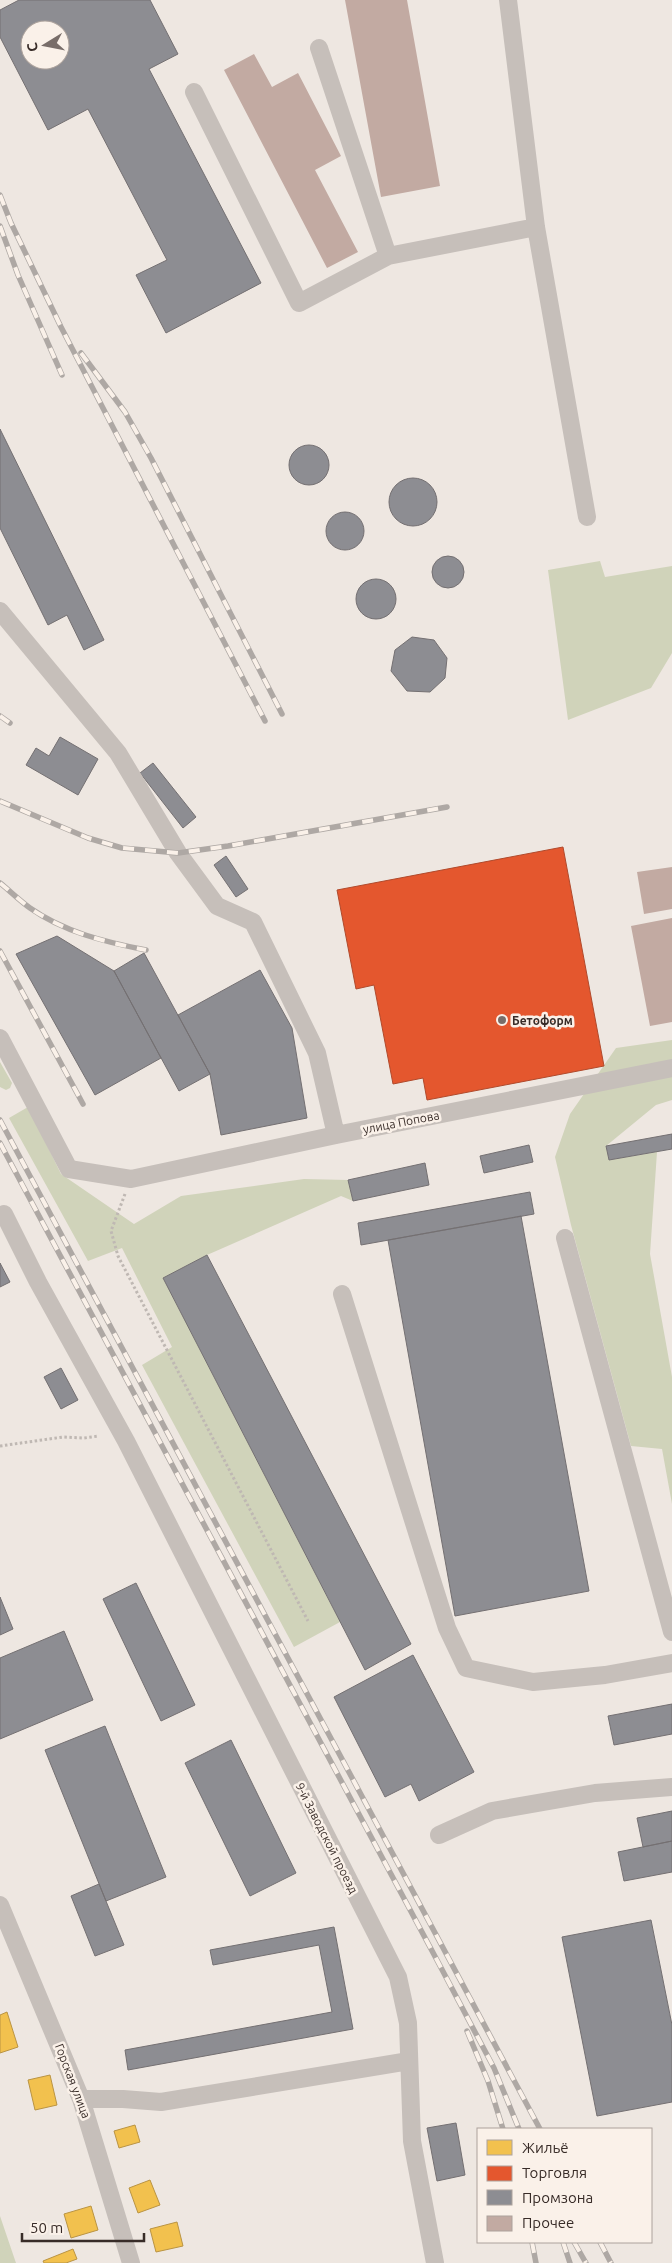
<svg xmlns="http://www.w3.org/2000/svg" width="672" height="2263" font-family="Ubuntu,sans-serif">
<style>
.green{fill:#d0d3ba}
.homes{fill:#f2c14e;stroke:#ba9443}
.shops{fill:#e4572e;stroke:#b04a2c}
.industry{fill:#8d8d92;stroke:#747072;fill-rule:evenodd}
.building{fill:#c2aaa2}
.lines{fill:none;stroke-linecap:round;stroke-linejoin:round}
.path{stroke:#bfb8b3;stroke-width:3;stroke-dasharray:2.5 2.5;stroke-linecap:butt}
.minor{stroke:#c6bfba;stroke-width:18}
.rail-casing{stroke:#aea8a4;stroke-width:5.5}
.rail{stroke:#faf1e9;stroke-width:4;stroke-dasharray:11;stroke-linecap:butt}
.poi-dot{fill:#786d69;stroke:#faf1e9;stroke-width:2}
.labels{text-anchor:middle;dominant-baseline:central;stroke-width:5;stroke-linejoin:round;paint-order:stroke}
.poi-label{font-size:12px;font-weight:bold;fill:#382c28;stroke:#faf1e9;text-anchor:start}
.street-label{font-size:12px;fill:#382c28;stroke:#faf1e9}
</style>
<rect width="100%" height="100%" fill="#eee7e1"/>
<path class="green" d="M600 561 605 577 672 566V653L651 688 568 720 548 570Z
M672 1040V1100L656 1105 606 1146 609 1160 657 1152 650 1254 672 1377V1504L662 1449 631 1446 571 1225 555 1157 570 1114 616 1048Z
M0 1062 12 1083 10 1088 6 1090 0 1087Z
M28 1107 61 1174 134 1224 181 1196 304 1179 348 1180 353 1201 341 1196 207 1255 163 1278 340 1622 294 1647 142 1365 172 1347 122 1248 88 1261 9 1118Z
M0 2216 16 2263H0Z"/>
<path class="homes" d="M7 2012 18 2047 0 2053V2015Z
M50 2075 57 2105 35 2110 28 2080Z
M135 2125 140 2142 119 2148 114 2131Z
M150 2180 160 2205 138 2213 129 2188Z
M91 2206 98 2230 71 2238 64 2214Z
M177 2222 183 2246 156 2252 150 2229Z
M73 2249 77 2259 66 2263H44L43 2261Z"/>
<path class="shops" d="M563 847 604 1066 427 1100 423 1078 393 1084 374 985 356 989 337 890Z"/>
<path class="industry" d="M19 0H150L178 54 149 69 261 283 166 333 136 275 167 260 88 109 48 130 0 37V10ZM30 30H60V60H30Z
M0 429 104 640 84 650 67 615 48 625 0 528Z
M289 465a20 20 0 1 1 40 0a20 20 0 1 1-40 0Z
M389 502a24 24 0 1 1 48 0a24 24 0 1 1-48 0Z
M326 531a19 19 0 1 1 38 0a19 19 0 1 1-38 0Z
M432 572a16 16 0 1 1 32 0a16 16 0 1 1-32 0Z
M356 599a20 20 0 1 1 40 0a20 20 0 1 1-40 0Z
M412 637 434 640 447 658 445 678 430 692 407 691 391 671 395 650Z
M60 737 98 759 78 795 26 765 36 748 49 756Z
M153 763 196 817 183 828 140 773Z
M226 856 248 889 236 897 214 865Z
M57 936 114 971 161 1058 95 1095 16 954Z
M144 953 210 1074 179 1091 114 971Z
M260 970 292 1028 307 1118 221 1135 210 1074 178 1015Z
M672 1134V1149L609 1160 606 1146Z
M529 1145 533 1162 484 1173 480 1156Z
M425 1163 429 1185 353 1201 348 1180Z
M530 1192 534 1214 361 1245 358 1223Z
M521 1216 589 1591 455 1616 388 1240Z
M207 1255 411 1644 365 1670 163 1278Z
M0 1263 10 1282 0 1287Z
M61 1368 78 1400 61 1409 44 1377Z
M136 1583 195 1705 161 1721 103 1599Z
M0 1597 13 1629 0 1635Z
M64 1631 93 1700 0 1739V1658Z
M413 1655 474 1772 419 1801 411 1784 385 1797 334 1697Z
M672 1704V1734L614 1745 608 1716Z
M105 1726 166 1877 106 1901 45 1750Z
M231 1740 296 1873 250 1896 185 1763Z
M672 1811V1841L643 1847 637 1818Z
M672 1841V1872L624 1881 618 1852Z
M99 1884 124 1945 95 1956 71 1896Z
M651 1920 672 2025V2102L597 2116 562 1937Z
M334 1927 353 2029 128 2070 125 2050 332 2012 319 1945 213 1965 210 1950Z
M456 2123 465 2175 437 2181 427 2128Z"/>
<path class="building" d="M345 0H407L440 186 381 197Z
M254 54 272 87 298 73 341 156 315 170 358 252 327 268 224 70Z
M672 867V909L644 914 637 872Z
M672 918V1022L650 1026 631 926Z"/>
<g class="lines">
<path class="path" d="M125 1194 111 1231 118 1256 308 1621
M0 1446 63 1437 84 1438 99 1436"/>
<path class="minor" d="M508 0 536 227 587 517
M319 48 388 256
M194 92 299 303 388 256 536 227
M0 611 118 753 178 853 217 906 253 922 317 1053 336 1135
M0 1038 69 1169 131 1179 336 1135 672 1068
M4 1214 38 1282 126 1441 398 1977 408 2023 412 2141 435 2263
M565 1238 672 1632
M342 1294 447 1628 466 1668 533 1682 605 1675 672 1663
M439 1835 492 1811 595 1793 672 1787
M0 1905 81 2099 131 2263
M81 2099H123L161 2102 409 2061"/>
<defs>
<path id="rail" d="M0 195 11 223 61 327 265 721
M0 226 18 275 62 375
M81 353 125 412 151 458 282 714
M0 716 10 723
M0 801 88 838 122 848 178 853 228 846 447 807
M0 883C10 891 19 900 30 908 64 932 105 942 146 950
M0 951 83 1104
M0 1120 540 2129
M0 1143 438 1962 494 2068 519 2129
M467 2031 488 2081 503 2129
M532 2242 536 2263
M563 2242 570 2263
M574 2242 586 2263
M600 2242 611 2263"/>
</defs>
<use href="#rail" class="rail-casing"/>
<use href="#rail" class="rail"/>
</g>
<circle class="poi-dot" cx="502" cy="1020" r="5"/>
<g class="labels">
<g class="poi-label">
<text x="512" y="1020">Бетоформ</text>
</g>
<g class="street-label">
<text transform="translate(401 1122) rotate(-11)">улица Попова</text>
<text transform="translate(327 1838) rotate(63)">9-й Заводской проезд</text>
<text transform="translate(73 2081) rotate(69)">Горская улица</text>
</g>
</g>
<rect x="477" y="2128" width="175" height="115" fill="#faf1e9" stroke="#aca29c"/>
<rect x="487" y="2140" width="25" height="15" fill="#f2c14e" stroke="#aca29c"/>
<text x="522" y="2153" font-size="15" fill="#382c28">Жильё</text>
<rect x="487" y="2166" width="25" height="15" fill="#e4572e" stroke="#aca29c"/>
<text x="522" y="2178" font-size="15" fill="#382c28">Торговля</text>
<rect x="487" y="2190" width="25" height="15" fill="#8d8d92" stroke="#aca29c"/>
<text x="522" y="2203" font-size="15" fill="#382c28">Промзона</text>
<rect x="487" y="2216" width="25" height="15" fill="#c2aaa2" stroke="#aca29c"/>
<text x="522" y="2228" font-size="15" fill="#382c28">Прочее</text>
<g transform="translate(45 45) rotate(260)"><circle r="24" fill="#faf1e9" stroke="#aca29c"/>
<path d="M0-4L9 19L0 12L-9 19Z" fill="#786d69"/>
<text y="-8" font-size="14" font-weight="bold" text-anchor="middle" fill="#382c28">С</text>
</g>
<path d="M22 2233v8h122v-8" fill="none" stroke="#382c28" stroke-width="2.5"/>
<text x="30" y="2233" font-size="15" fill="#382c28" stroke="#faf1e9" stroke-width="4" paint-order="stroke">50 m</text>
</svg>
